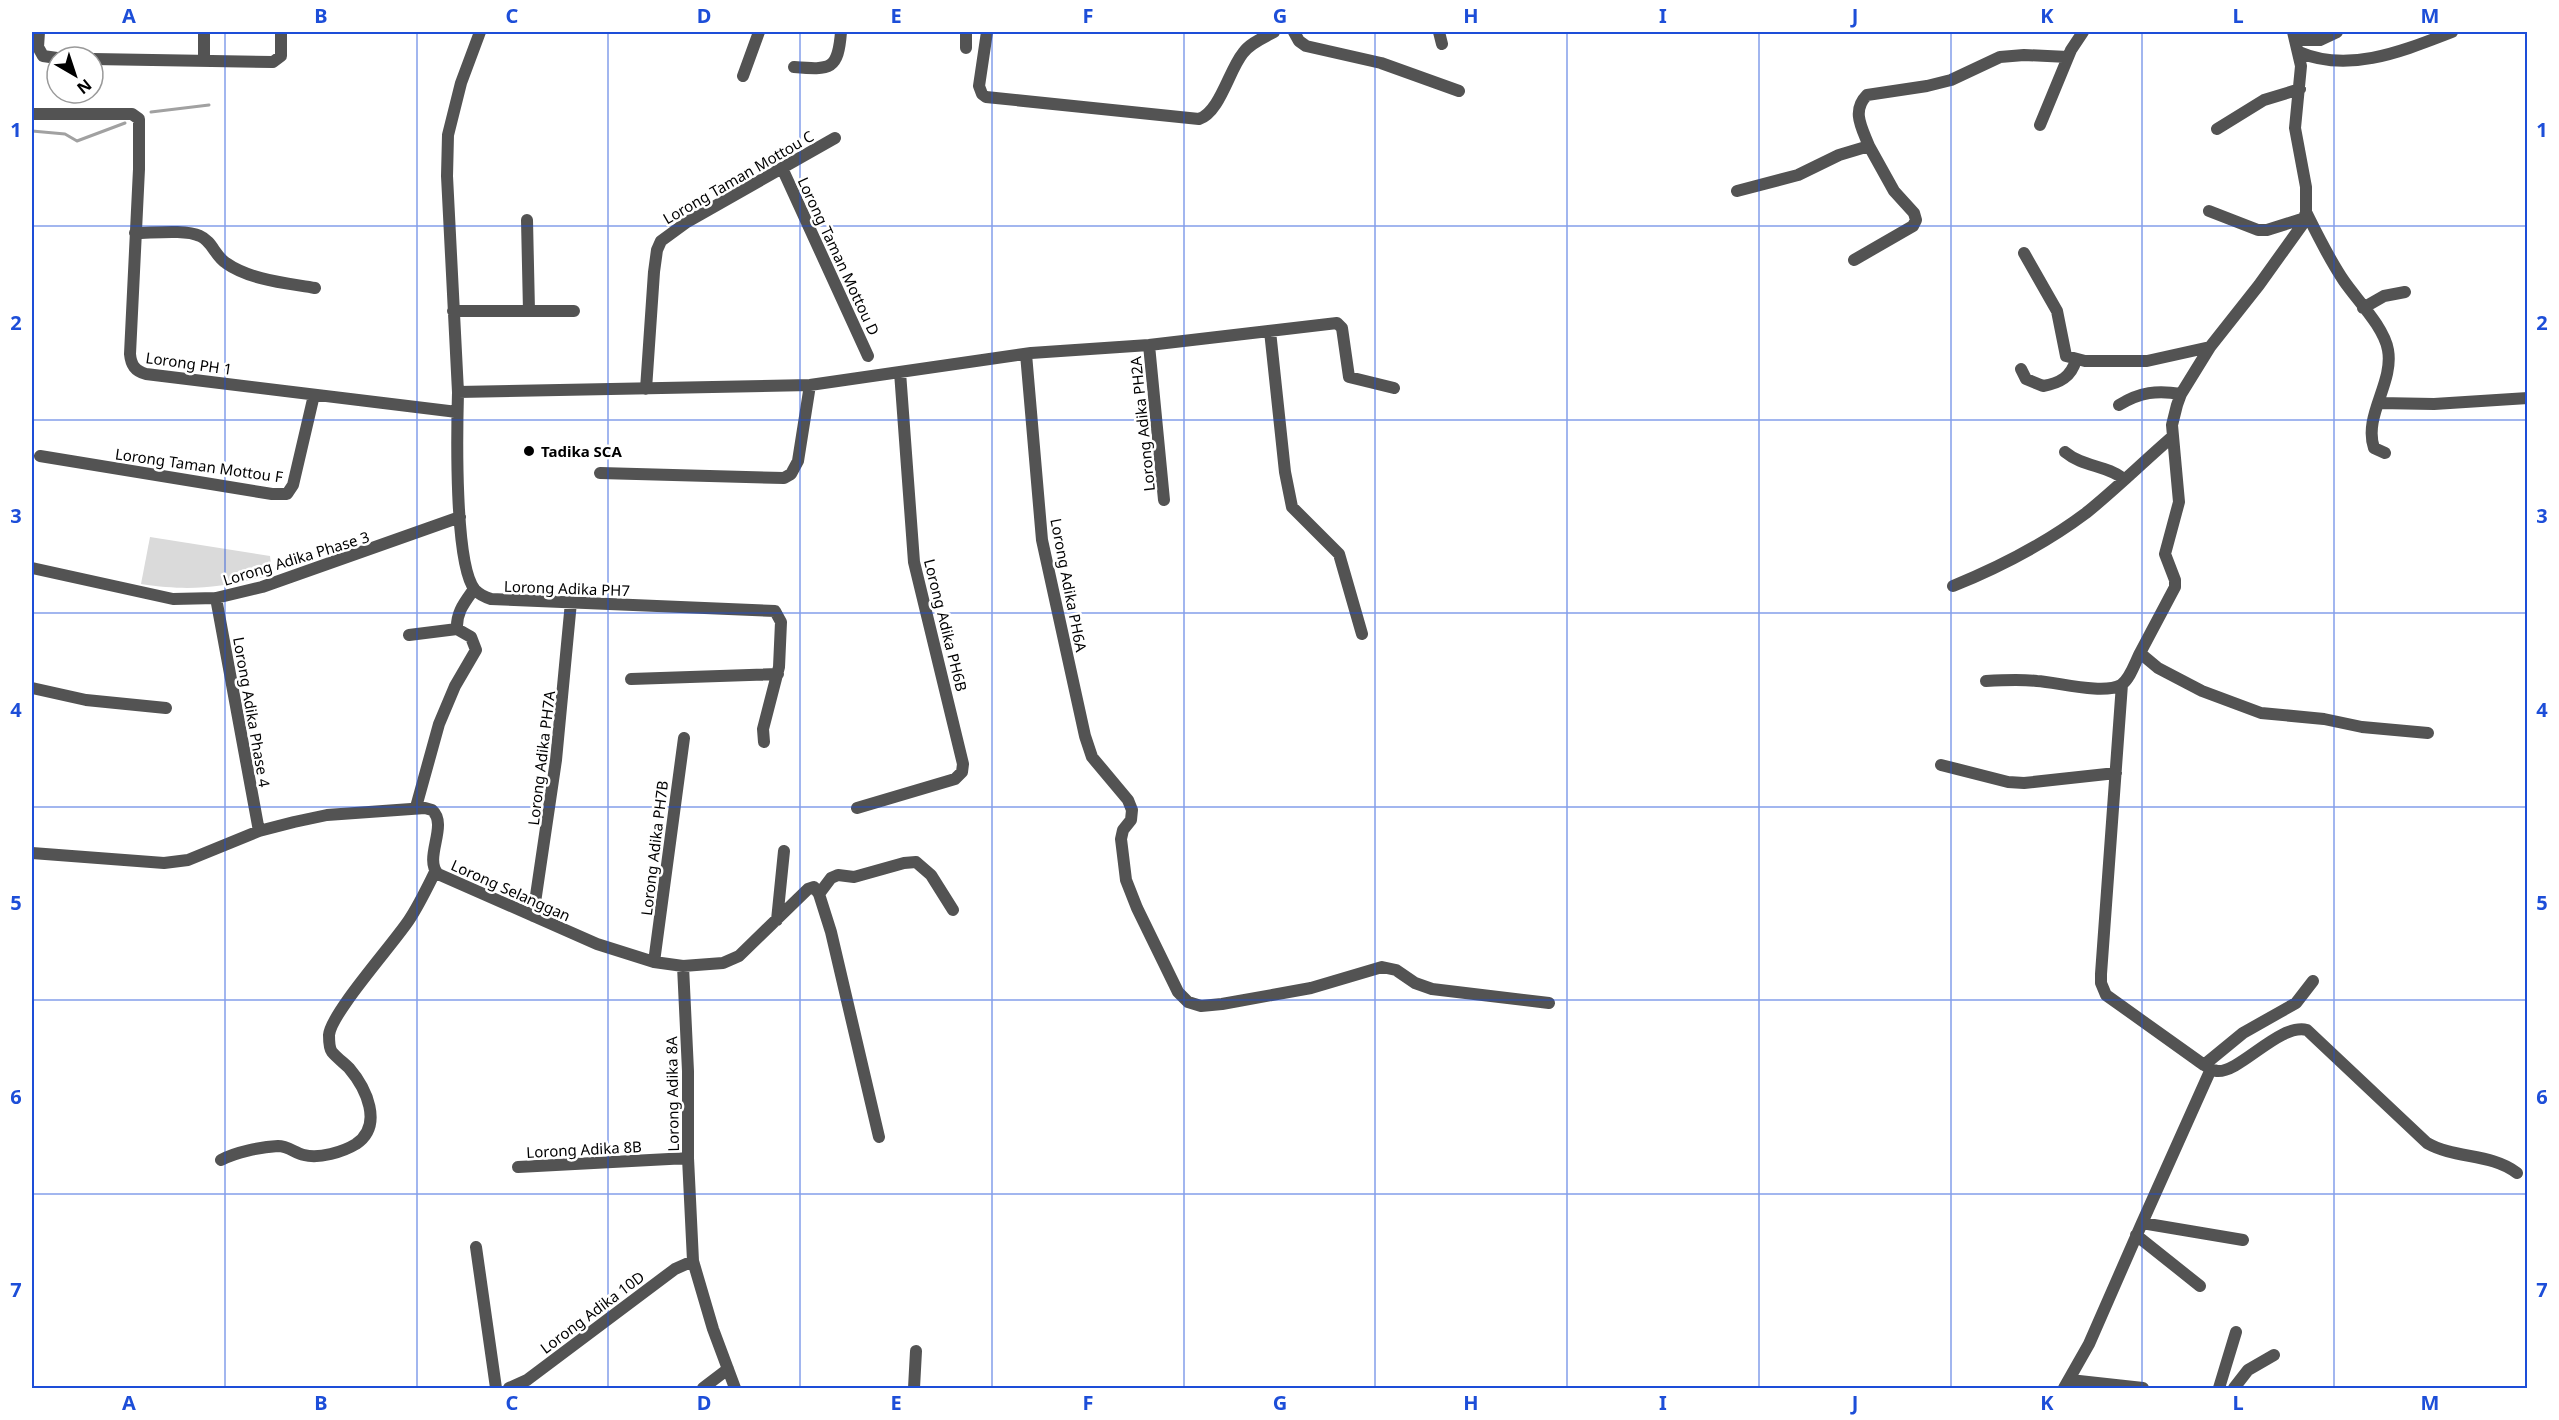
<svg xmlns="http://www.w3.org/2000/svg" width="2559" height="1420" font-family="'Noto Sans',sans-serif">
<style>
.green{fill:#dadada}
.lines{fill:none;stroke-linecap:round;stroke-linejoin:round}
.stream{stroke:#a1a1a1;stroke-width:3}
.street{stroke:#535353;stroke-width:12}
.grid{fill:none;stroke:#1d4ed8;stroke-width:1.5;stroke-opacity:0.55}
.poi-dot{fill:#000;stroke:#fff;stroke-width:2}
.labels{text-anchor:middle;dominant-baseline:central;stroke-width:5;stroke-linejoin:round;paint-order:stroke}
.street-label{font-size:15px;fill:#000;stroke:#fff}
.poi-label{font-size:15px;font-weight:bold;fill:#000;stroke:#fff;text-anchor:start}
.neatline{fill:none;stroke:#1d4ed8;stroke-width:2}
.grid-label{font-size:20px;text-anchor:middle;font-weight:bold;fill:#1d4ed8}
</style>
<rect width="100%" height="100%" fill="#fff"/>
<path class="green" d="M150 537 270 556 272 575C221 587 194 592 141 584Z"/>
<g class="lines">
<path class="stream" d="M151 112 209 105
M32 131 65 134 77 141 125 123"/>
<path class="street" d="M39 32 38 47 43 56 57 58
M480 32 461 83 448 135 447 176 458 392 810 385 1031 353 1149 345 1337 323 1342 328 1349 377 1394 388
M987 32 979 86 982 94 986 97 1199 119C1220 112 1229 70 1243 53 1250 43 1263 38 1274 32
M1294 32 1299 41 1306 46 1381 63 1459 91
M1439 32 1442 44
M2293 32 2301 66 2295 128 2306 187V212L2302 225 2259 285 2210 347 2181 394 2177 405 2172 425 2179 502 2165 554 2175 580V587L2140 653 2158 668 2202 691 2261 713 2324 719 2362 727 2428 733
M2295 40H2320L2337 32
M966 48V32
M2299 52C2349 74 2405 50 2452 32
M93 59 273 62 281 56V32
M204 61V32
M794 67C831 70 838 70 841 32
M743 76 759 32
M32 114H132L139 119V169L130 354C131 365 135 371 146 374L457 412
M2040 125 2071 50 2083 32
M2217 129 2264 100 2300 89
M782 168 868 356
M1737 191 1798 175 1839 155 1869 146C1862 128 1851 111 1867 95L1927 86 1951 80 2000 57 2024 55 2068 57
M2209 211 2258 230H2267L2305 218
M2306 212C2318 236 2329 259 2344 281 2357 300 2384 327 2388 350 2394 383 2363 416 2374 448L2385 453
M527 220 529 311
M135 233C153 233 185 229 200 236 212 241 215 256 226 263 250 280 286 283 315 288
M2024 253 2057 311 2066 356 2085 361H2147L2210 347
M1854 260 1913 226 1916 220 1914 213 1894 191 1869 146
M2363 308 2384 296 2405 292
M453 311H574
M1270 331 1285 472 1292 507 1339 554 1362 634
M1149 345 1164 500
M1026 354 1042 540 1085 736 1092 757 1128 800 1132 810 1131 820 1123 830 1121 839 1126 880 1137 908 1178 992 1188 1002 1201 1006 1222 1004 1311 988 1382 967 1396 970 1415 983 1432 989 1549 1003
M2021 369 2026 379 2043 386C2060 383 2071 377 2076 360
M646 389 654 272 657 250 661 241 687 222 835 138
M458 392C457 428 454 565 475 590 479 594 485 597 491 599L775 611 781 622 779 667 763 729 764 742
M2379 403 2434 404 2528 398
M2119 405C2140 392 2157 390 2181 394
M2065 452C2083 467 2106 465 2124 479
M40 456 272 494H287L293 485 314 395
M600 473 784 478 791 474 798 461 810 385
M32 568 173 599 216 598 262 587 460 517
M1953 586C2000 567 2046 543 2086 513 2116 489 2143 462 2172 437
M216 598 259 831
M457 629C456 612 465 602 474 589
M409 635 457 629 471 637 476 650 455 686 439 724 416 807
M631 679 778 674
M1986 681C2003 680 2020 679 2037 681 2057 682 2103 695 2121 685 2130 679 2135 663 2140 653
M2122 684 2101 974V983L2106 995 2204 1065C2208 1067 2212 1070 2217 1071 2240 1073 2279 1023 2307 1030L2427 1143C2455 1159 2491 1153 2517 1173
M32 688 86 700 166 708
M1941 765 2008 782 2024 783 2116 773
M857 808 955 779 962 772 963 764 914 562 900 372
M32 853 164 863 188 860 259 831 294 822 327 815 425 808 432 810C449 825 423 858 438 874L597 944 654 962 683 966 723 963 739 956 808 889 814 887 819 894 831 932 879 1137
M819 894 831 878 838 875 854 877 904 863 916 862 931 875 953 910
M533 916 556 760 571 602
M777 920 784 851
M654 962 684 738
M683 966 688 1071V1158L693 1261 713 1329 735 1388
M2204 1065 2243 1033 2296 1003 2313 981
M221 1160C236 1152 261 1147 278 1146 288 1146 295 1153 304 1155 319 1159 343 1152 356 1144 384 1125 366 1088 349 1068 344 1063 337 1058 332 1052 329 1048 329 1040 329 1035 331 1013 394 943 409 920 419 905 427 888 435 872
M518 1167 688 1158
M2142 1223 2211 1069
M2136 1235 2200 1286
M476 1247 496 1388
M2070 1380 2143 1388
M509 1388 527 1380 675 1269 693 1261
M703 1388 728 1369
M914 1388 916 1351
M2064 1388 2089 1344 2142 1223 2243 1240
M2219 1388 2236 1332
M2234 1388 2248 1370 2274 1355"/>
</g>
<path class="grid" d="M225 32V1388M417 32V1388M608 32V1388M800 32V1388M992 32V1388M1184 32V1388M1375 32V1388M1567 32V1388M1759 32V1388M1951 32V1388M2142 32V1388M2334 32V1388M32 226H2528M32 420H2528M32 613H2528M32 807H2528M32 1000H2528M32 1194H2528"/>
<circle class="poi-dot" cx="529" cy="451" r="6"/>
<g class="labels">
<g class="street-label">
<text transform="translate(738 177) rotate(-30)">Lorong Taman Mottou C</text>
<text transform="translate(839 256) rotate(65)">Lorong Taman Mottou D</text>
<text transform="translate(189 363) rotate(8)">Lorong PH 1</text>
<text transform="translate(1142 424) rotate(-96)">Lorong Adika PH2A</text>
<text transform="translate(199 465) rotate(8)">Lorong Taman Mottou F</text>
<text transform="translate(296 558) rotate(-17)">Lorong Adika Phase 3</text>
<text transform="translate(1069 585) rotate(79)">Lorong Adika PH6A</text>
<text transform="translate(567 588) rotate(2)">Lorong Adika PH7</text>
<text transform="translate(946 625) rotate(76)">Lorong Adika PH6B</text>
<text transform="translate(252 712) rotate(80)">Lorong Adika Phase 4</text>
<text transform="translate(541 758) rotate(-83)">Lorong Adika PH7A</text>
<text transform="translate(654 848) rotate(-83)">Lorong Adika PH7B</text>
<text transform="translate(511 890) rotate(24)">Lorong Selanggan</text>
<text transform="translate(672 1094) rotate(-91)">Lorong Adika 8A</text>
<text transform="translate(584 1149) rotate(-3)">Lorong Adika 8B</text>
<text transform="translate(592 1312) rotate(-37)">Lorong Adika 10D</text>
</g>
<g class="poi-label">
<text x="541" y="451">Tadika SCA</text>
</g>
</g>
<rect width="2559" height="1420" fill="none" stroke="#ffffff" stroke-width="66"/>
<g transform="translate(75 75) rotate(141)"><circle r="28" fill="#ffffff" stroke="#999999" stroke-width="1.5"/>
<path d="M0-4.5L10 22L0 15L-10 22Z" fill="#000000"/>
<text y="-9" font-size="16" font-weight="bold" text-anchor="middle" fill="#000000">N</text>
</g>
<rect x="33" y="33" width="2493" height="1354" class="neatline"/>
<g class="grid-label">
<text x="129" y="23">A</text>
<text x="321" y="23">B</text>
<text x="512" y="23">C</text>
<text x="704" y="23">D</text>
<text x="896" y="23">E</text>
<text x="1088" y="23">F</text>
<text x="1280" y="23">G</text>
<text x="1471" y="23">H</text>
<text x="1663" y="23">I</text>
<text x="1855" y="23">J</text>
<text x="2047" y="23">K</text>
<text x="2238" y="23">L</text>
<text x="2430" y="23">M</text>
<text x="16" y="137">1</text>
<text x="2542" y="137">1</text>
<text x="16" y="330">2</text>
<text x="2542" y="330">2</text>
<text x="16" y="523">3</text>
<text x="2542" y="523">3</text>
<text x="16" y="717">4</text>
<text x="2542" y="717">4</text>
<text x="16" y="910">5</text>
<text x="2542" y="910">5</text>
<text x="16" y="1104">6</text>
<text x="2542" y="1104">6</text>
<text x="16" y="1297">7</text>
<text x="2542" y="1297">7</text>
<text x="129" y="1410">A</text>
<text x="321" y="1410">B</text>
<text x="512" y="1410">C</text>
<text x="704" y="1410">D</text>
<text x="896" y="1410">E</text>
<text x="1088" y="1410">F</text>
<text x="1280" y="1410">G</text>
<text x="1471" y="1410">H</text>
<text x="1663" y="1410">I</text>
<text x="1855" y="1410">J</text>
<text x="2047" y="1410">K</text>
<text x="2238" y="1410">L</text>
<text x="2430" y="1410">M</text>
</g>
</svg>
